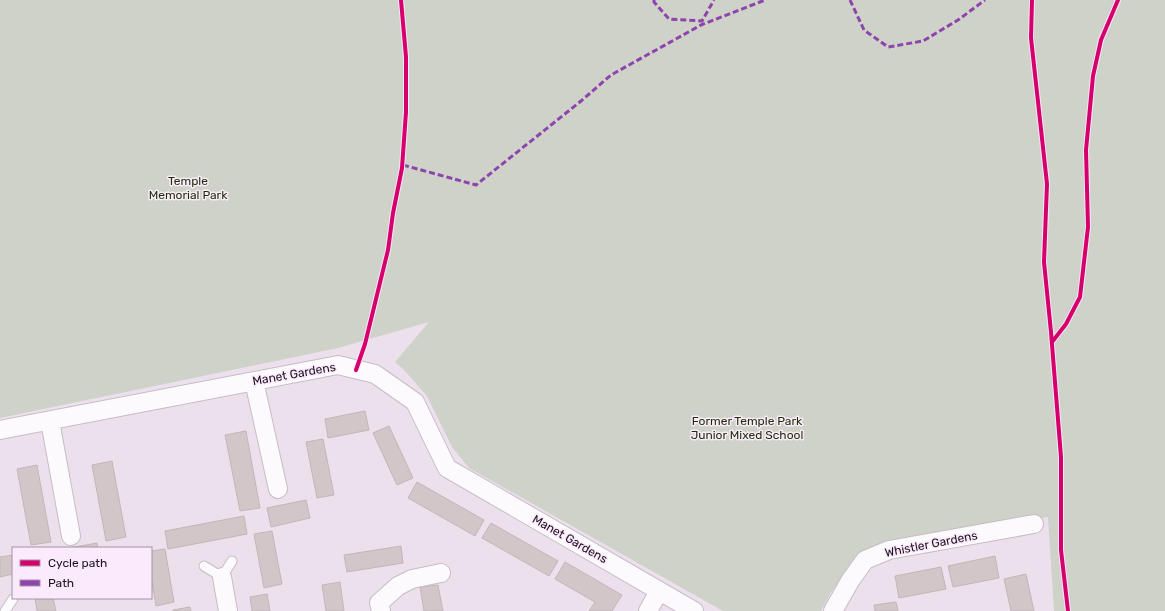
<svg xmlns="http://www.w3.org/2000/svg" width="1165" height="611" font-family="Rubik,sans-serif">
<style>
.green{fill:#ced2c8}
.building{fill:#d3c6c9;stroke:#c2b6ba}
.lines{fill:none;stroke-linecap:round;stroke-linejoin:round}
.service-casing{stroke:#c6bcc6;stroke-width:11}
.minor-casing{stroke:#c6bcc6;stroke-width:20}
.service{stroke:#fcfafc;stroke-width:9}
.minor{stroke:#fcfafc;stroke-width:18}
.quiet{stroke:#8e44ad;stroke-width:3;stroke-dasharray:6 3;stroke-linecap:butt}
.cycleway-casing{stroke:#fbe9fc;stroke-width:6}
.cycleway{stroke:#d6006c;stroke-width:4}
.labels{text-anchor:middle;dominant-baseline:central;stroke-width:3;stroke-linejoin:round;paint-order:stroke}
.park-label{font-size:12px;fill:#193000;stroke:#fbe9fc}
.street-label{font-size:12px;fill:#1d151d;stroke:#fbe9fc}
</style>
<rect width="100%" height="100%" fill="#ece0ec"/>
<path class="green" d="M0 0H1165V611H1054L1048 517 891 541 853 562 830 594 821 611H723L469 468 452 447 427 396 404 370 395 362 429 322 338 348 0 418Z"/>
<path class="building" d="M365 411 369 430 328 438 325 419Z
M389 426 413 478 397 485 373 433Z
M246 431 260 508 240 511 225 435Z
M323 439 334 495 317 498 306 442Z
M112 461 126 537 106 541 92 465Z
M37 465 51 542 31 545 17 469Z
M417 482 484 520 475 536 408 498Z
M306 500 310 518 271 527 267 508Z
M244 516 247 534 168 549 165 531Z
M491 523 558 561 549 576 482 538Z
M272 531 282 584 264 588 254 534Z
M97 543 98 548H69Z
M401 546 403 563 347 572 344 555Z
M165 549 174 602 156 606 151 576V551Z
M13 555V574L0 577V557Z
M995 556 999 578 953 587 948 566Z
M565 562 622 595 612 611H589L595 602 555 579Z
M941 567 946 589 899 598 895 576Z
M1026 574 1034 611H1011L1004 579Z
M340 582 344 611H326L322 585Z
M438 585 443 611H424L420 587Z
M267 594 270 611H252L250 597Z
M35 598H53L56 611H37Z
M896 602 898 611H875L874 605Z
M190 607 191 611H173V610Z"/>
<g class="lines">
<defs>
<path id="service" d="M204 566 222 577 232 561
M5 611 13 599"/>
<path id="minor" d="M254 381 278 489
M50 421 71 536
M0 430 338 365 375 374 415 402 447 468 694 611
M222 577 228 611
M381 611 379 603 398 586 412 579 441 573
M648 611 659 591
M833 611 850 581 865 560 889 550 1034 524"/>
</defs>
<use href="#service" class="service-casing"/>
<use href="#minor" class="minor-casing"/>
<use href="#service" class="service"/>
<use href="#minor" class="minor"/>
<path class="quiet" d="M654 0V2L669 19 702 21 714 0
M850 0 864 30 888 47 923 41 958 20 985 0
M403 165 476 185 581 101 611 75 701 25 765 0"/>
<defs>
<path id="cycleway" d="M1032 0 1031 38 1047 184 1044 262 1051 332 1061 457V550L1068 611
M1052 342 1066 324 1080 297 1088 227 1086 150 1093 76 1101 40 1118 0
M356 370 365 344 388 250 393 213 402 168 406 112V57L401 0"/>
</defs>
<use href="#cycleway" class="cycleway-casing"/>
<use href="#cycleway" class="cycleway"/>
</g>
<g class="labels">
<g class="park-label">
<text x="188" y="181">Temple<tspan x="188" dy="14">Memorial Park</tspan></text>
<text x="747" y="421">Former Temple Park<tspan x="747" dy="14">Junior Mixed School</tspan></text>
</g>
<g class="street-label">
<text transform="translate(294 374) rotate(-10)">Manet Gardens</text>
<text transform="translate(570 539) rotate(30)">Manet Gardens</text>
<text transform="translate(931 544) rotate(-11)">Whistler Gardens</text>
</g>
</g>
<rect x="12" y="547" width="140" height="52" fill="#fbe9fc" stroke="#a294a3"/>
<rect x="20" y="560" width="20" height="6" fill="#d6006c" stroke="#a294a3"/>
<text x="48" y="567" font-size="12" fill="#1d151d">Cycle path</text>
<rect x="20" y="580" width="20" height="6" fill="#8e44ad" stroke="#a294a3"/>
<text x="48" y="587" font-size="12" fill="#1d151d">Path</text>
</svg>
